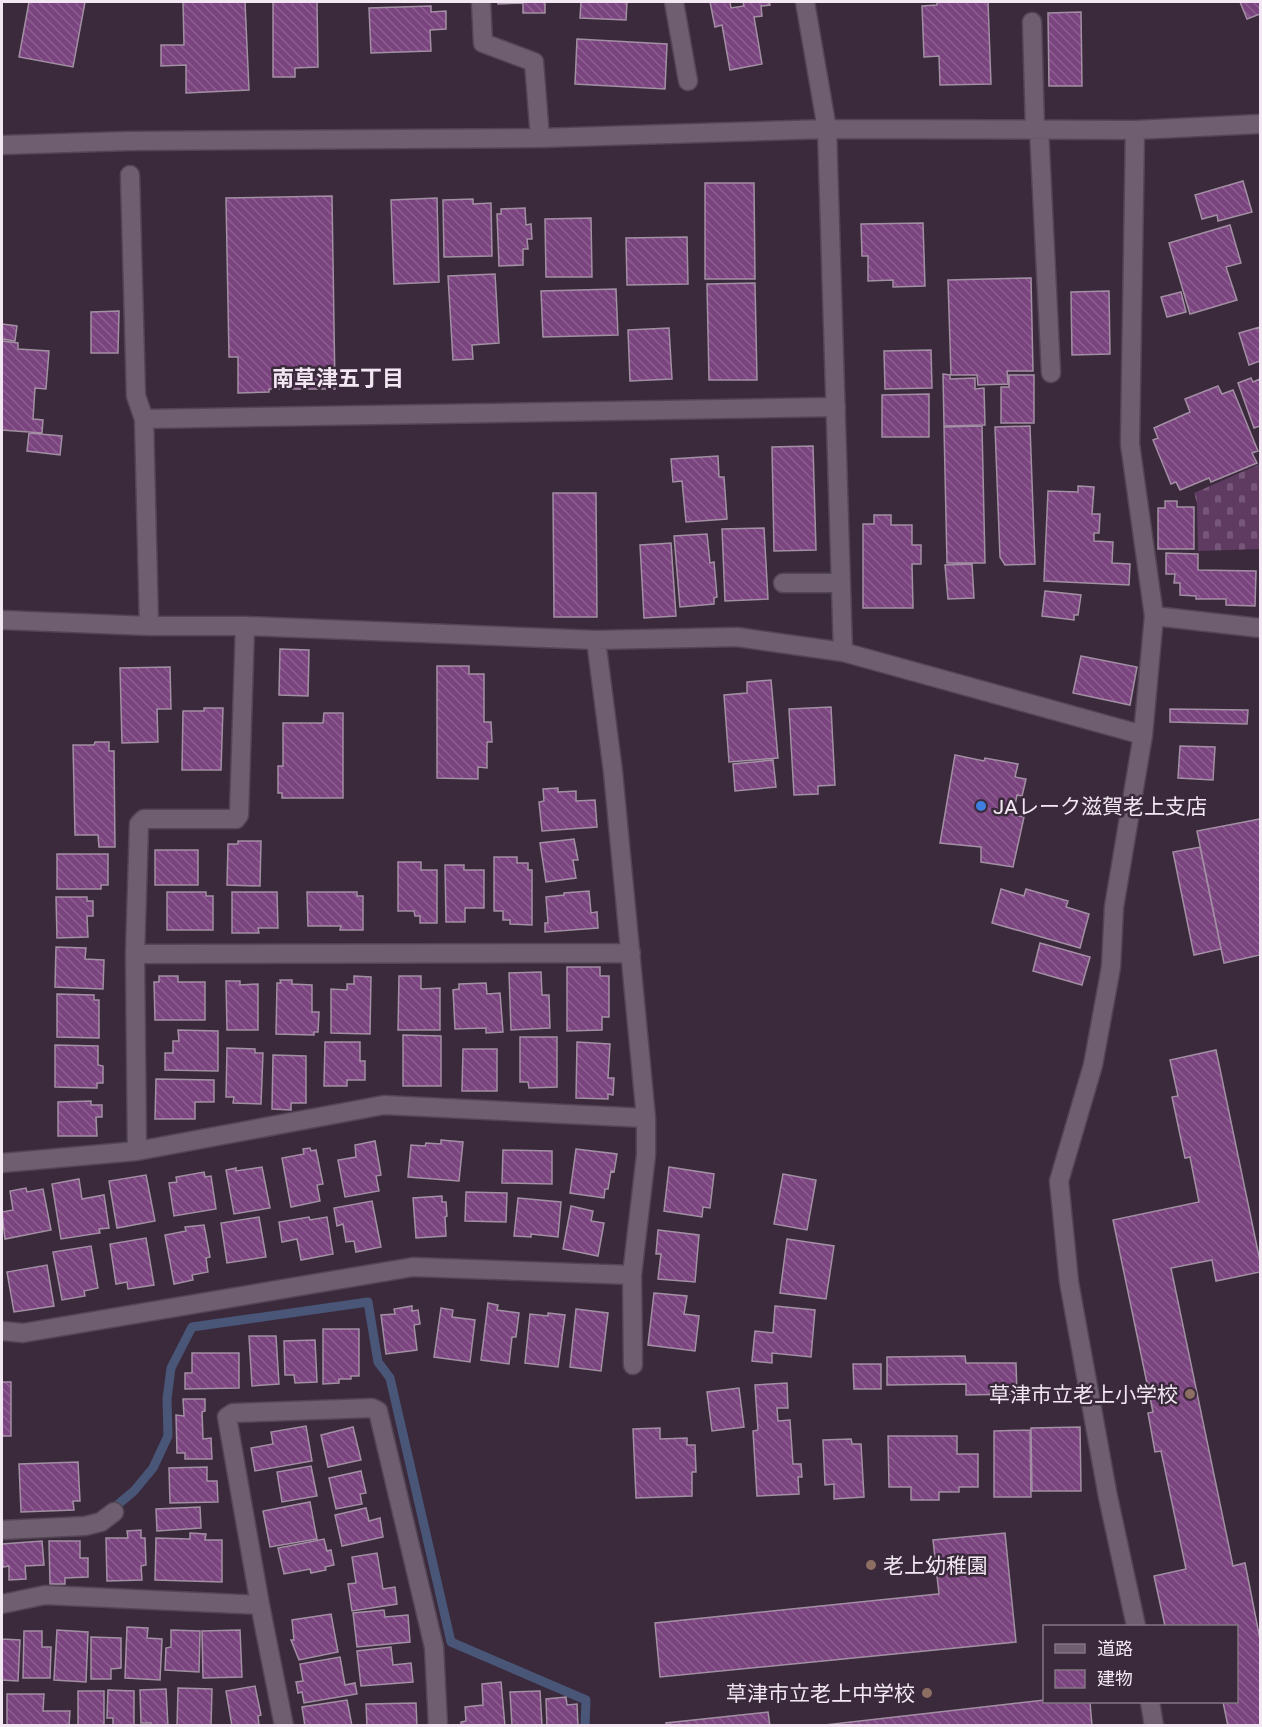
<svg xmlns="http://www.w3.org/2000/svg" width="1262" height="1727" font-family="'Golos Text','Noto Sans JP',sans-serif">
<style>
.cemetery{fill:url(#cemetery-stones)}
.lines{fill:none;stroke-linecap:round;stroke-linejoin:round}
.stream{stroke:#495678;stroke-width:9}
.building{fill:url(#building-back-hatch);stroke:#a38fa4;stroke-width:1.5}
.minor-casing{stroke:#534654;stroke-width:21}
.minor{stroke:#6f5d70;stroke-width:18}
.shop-dot{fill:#3f7fe0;stroke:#3b2a3c;stroke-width:2}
.education-dot{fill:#8d6e63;stroke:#3b2a3c;stroke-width:2}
.labels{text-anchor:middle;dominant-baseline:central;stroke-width:5;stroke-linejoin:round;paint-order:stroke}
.poi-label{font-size:21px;fill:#f2e7f2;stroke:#3b2a3c;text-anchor:start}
.neighbourhood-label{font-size:22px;font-weight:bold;fill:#f2e7f2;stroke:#3b2a3c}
</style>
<defs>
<pattern id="cemetery-stones" width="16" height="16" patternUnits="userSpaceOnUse" patternTransform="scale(1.5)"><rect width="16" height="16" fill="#5f3b62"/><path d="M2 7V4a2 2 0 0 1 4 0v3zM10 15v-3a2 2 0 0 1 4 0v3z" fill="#765779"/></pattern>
<pattern id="building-back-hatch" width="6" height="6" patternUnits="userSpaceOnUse" patternTransform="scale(1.5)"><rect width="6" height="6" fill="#7a447e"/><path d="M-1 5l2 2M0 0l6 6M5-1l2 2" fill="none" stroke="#8d5f91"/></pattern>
</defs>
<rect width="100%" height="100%" fill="#3b2a3c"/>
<path class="cemetery" d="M1260 464V549L1198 551 1197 503 1194 493Z"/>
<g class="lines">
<path class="stream" d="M110 1511 134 1491 153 1468 168 1436 167 1399 171 1368 192 1327 368 1302 378 1362 390 1378 451 1642 586 1700 585 1726"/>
</g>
<path class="building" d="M29 2H85L73 67 19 57Z
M183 2H245L249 90 186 93V65L161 66V45H184Z
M273 2H317L318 67 295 68V77H273Z
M498 2H545V13H523V3L498 4Z
M581 2H627L626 20 580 18Z
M710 2H730L731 8 744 6 743 2H769L770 5 761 6 762 16 754 17 762 64 730 70 722 25 715 27Z
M937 2H988L991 84 940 85 939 56 924 57 922 6 937 5Z
M1240 2H1260V14L1247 19Z
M431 6V12L446 11V29L430 30 431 51 371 53 369 8Z
M1081 12 1082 86H1049L1048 13Z
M577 39 667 44 665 89 575 84Z
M1243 181 1252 212 1218 221 1217 215 1202 219 1195 195Z
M705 183H754L755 279H705Z
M332 196 335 389H269V392L238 393V357H229L226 198Z
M437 198 439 282 394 284 391 200Z
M473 199V204L491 203 492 256 444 257 443 200Z
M525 208 526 225 531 224 532 239H527L528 249H523V265L499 266 497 214H501V209Z
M591 218 592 277H546L545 219Z
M923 223 925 286 893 287V280L868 281V256H862L861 224Z
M1230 225 1241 263 1226 267 1237 300 1190 314 1169 243Z
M687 237 688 284 627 285 626 238Z
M495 274 499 343 472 345 473 359 453 360 448 276Z
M1031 278 1033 371H1007L1008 384 978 385 977 375H951L948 280Z
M755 283 757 380H709L707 284Z
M616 289 618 335 543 337 541 291Z
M1109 291 1110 354 1072 355 1071 292Z
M1181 292 1186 312 1167 317 1161 297Z
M119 311 118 353H91V312Z
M2 324 17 326 15 341 2 339Z
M1260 327V361L1249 365 1239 333Z
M669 328 672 379 630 381 628 330Z
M2 341 18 343V349L49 351 46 389 35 388 33 419 43 420 42 433 2 430Z
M931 350 932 388 885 389 884 351Z
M943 374 950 375V379L975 378V389L984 388 985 425 944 426Z
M1009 375H1034V423H1001V387H1009Z
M1251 378 1253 382 1260 379V426L1254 428 1238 383Z
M1218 386 1222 394 1233 390 1258 451 1252 453 1257 463 1211 482 1209 478 1180 490 1176 482 1171 484 1153 440 1158 438 1154 428 1190 412 1185 399Z
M929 394V437H882V395Z
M982 426 985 563H947L944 427Z
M1030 426 1035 564 1005 565 1000 557 995 427Z
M29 433 62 436 60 455 27 451Z
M813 446 816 550 774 551 772 447Z
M718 456 719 477H724L727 519 686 522 682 481 673 482 671 459Z
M1078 486 1094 487 1092 514H1100L1099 533H1094V541L1113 542 1112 563 1130 564 1129 585 1044 581 1048 491 1078 492Z
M553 493H596L597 617H554Z
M1165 501H1177V507H1194V549H1158V508H1165Z
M874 515H891V525H912V545H921V564H912L913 608H863V524H874Z
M764 528 768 599 725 601 722 529Z
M707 534 710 563 714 562 717 597 714 598V604L680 607 674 536Z
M671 543 676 616 644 618 640 545Z
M1166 553 1198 554V570L1256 571 1255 606 1226 605V599H1196V596L1180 595V583H1174L1175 574H1166Z
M972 564 974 598 948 599 945 565Z
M1045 591 1081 595 1078 615H1074V620L1042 616Z
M280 649 309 650 308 696 279 695Z
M1081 656 1137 667 1130 705 1073 693Z
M437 666H469V674H484V722H491L492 742H487V768L478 767V779L437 778Z
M170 667 171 709H157L158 742 122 743 120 668Z
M771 680 778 758 729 762 724 695 747 693V682Z
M831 707 835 785 818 786V794L794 795 789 709Z
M204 708H223L221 770H182L183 711H204Z
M1170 709 1248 710 1247 724 1170 722Z
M324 713H343V798H282V793H278V766H283V723H323Z
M95 742H109V751H114L115 847H99L98 835H75L73 745H94Z
M1180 746 1215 747 1213 780 1178 778Z
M955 755 984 761 985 758 1018 764 1015 777 1026 779 1022 796 1017 795 1013 815 1024 817 1013 867 981 862V847L940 843Z
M773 760 776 787 735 791 733 764Z
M558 788V792L576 791V801L595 800 597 827 542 831 539 802 544 801 543 789Z
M1260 819V955L1224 963 1197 831Z
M574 839 578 860H573L576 878 546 882 540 843Z
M238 841H261L260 886 227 885 228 844H238Z
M1200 847 1221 949 1194 955 1173 852Z
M155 850H198V885H155Z
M57 854H108V885H101V889H57Z
M494 857H517V863H528V870H532V925L510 924V920H503V911H494Z
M398 862H421V870H437V923H420V916H415L414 911H398Z
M445 865H464V870H484V908H465V922H446Z
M1001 889 1024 896 1026 889 1068 901 1066 907 1089 914 1080 948 992 923Z
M589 891 591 913 597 912 598 928 545 932V923H548L546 897 564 895V893Z
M167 892H206V896H213V930H167Z
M232 892H277L278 928H258L259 933H232Z
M307 892H357V896H363V930H340L341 926H308Z
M56 897H87V901H93V916H87L88 937 57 938Z
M1040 943 1090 957 1082 985 1033 971Z
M56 947 86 948 85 959 104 960 103 989 55 987Z
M567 967H600V976H609V1017H602V1030L567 1031Z
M541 972 542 995H549L550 1028 511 1030 509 973Z
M159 976H178V982H205V1020H155L154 982H159Z
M354 976 371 977 370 1034 331 1033V989L347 990V984H354Z
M399 976H421V989L440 988V1030H398Z
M280 980H292V984L312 985V1012H319L318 1032H314V1035L276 1034 277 983H281Z
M226 981H240V985L258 984V1030H227Z
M486 983 487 994 500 993 503 1032 486 1033V1028L455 1029 453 990 459 989V984Z
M57 994 94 995V1000H99V1038L57 1037Z
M178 1030 218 1031V1071L165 1070V1053H173V1041H179Z
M403 1035 441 1036V1086H403Z
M520 1037H557V1087L529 1088 528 1082H520Z
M325 1042H360V1061H365V1080H347V1086H324Z
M577 1042 610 1044 608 1078H614L613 1095 608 1094V1099L576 1098Z
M55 1045 98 1046V1065L103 1066V1083H97V1088L55 1087Z
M227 1048 255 1049V1053H263L261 1104 233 1103 234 1097H226Z
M463 1049H497V1091H462Z
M1216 1050 1260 1261V1272L1216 1281 1212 1260 1171 1268 1233 1566 1245 1563 1260 1639V1726H1228L1223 1702H1236V1626H1165L1154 1576 1186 1569 1161 1451 1155 1452 1148 1413 1153 1412 1113 1220 1199 1202 1190 1157 1185 1158 1172 1097 1178 1096 1170 1060Z
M273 1055 306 1056V1103H291V1110L272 1109Z
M156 1079 214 1080V1102H195V1119H155Z
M91 1101V1105H102V1117H96L97 1136H58V1102Z
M441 1140 463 1142 459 1181 408 1177 411 1145 425 1146 426 1143 441 1144Z
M375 1141 381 1175 376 1176 379 1191 345 1197 338 1160 356 1157 355 1145Z
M310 1148 311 1151 316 1150 323 1184 317 1185 320 1201 291 1207 282 1158 304 1154 303 1149Z
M576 1149 617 1154 614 1172 611 1171 608 1189H605L604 1198 570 1193Z
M503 1150 552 1151V1184L502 1183Z
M262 1167 270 1208 234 1214 226 1170 236 1168V1171Z
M669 1167 714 1174 710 1208 703 1207 702 1217 664 1211Z
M204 1172 205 1177 211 1176 216 1209 174 1216 169 1183 177 1182 176 1177Z
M783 1174 816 1180 807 1230 774 1224Z
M146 1175 155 1221 117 1228 109 1181Z
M79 1179 82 1199 104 1195 109 1228 99 1229 100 1233 61 1239 52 1184Z
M26 1188 27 1192 43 1189 51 1230 5 1239 2 1212 13 1210 10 1191Z
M466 1192 507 1193 506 1222 465 1221Z
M442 1196V1202H446L447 1216 445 1217 446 1236 416 1238 413 1198Z
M518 1198 561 1202 558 1237 531 1234V1237L514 1236Z
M372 1201 381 1247 356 1252 354 1241 346 1242 343 1224 337 1226 334 1208Z
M571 1206 593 1211 591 1221 604 1223 598 1256 563 1249Z
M259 1217 266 1257 227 1263 221 1223Z
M309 1217 310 1220 327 1217 333 1254 301 1260 297 1239 282 1242 279 1222Z
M204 1225 210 1257 206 1258 208 1272 192 1275 193 1280 174 1284 165 1235 186 1231 185 1227Z
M658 1230 699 1235 695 1282 658 1279 661 1254H656Z
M146 1238 154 1285 128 1289 127 1282 116 1284 110 1244Z
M787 1239 834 1246 826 1299 780 1293Z
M91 1246 98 1288 84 1291 85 1296 62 1300 53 1252Z
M47 1265 54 1306 14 1312 7 1272Z
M654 1293 687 1296 684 1314 699 1316 695 1351 648 1345Z
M488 1303 498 1305 497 1310 519 1313 516 1337H512L509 1364 481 1360Z
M412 1306V1311L418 1310 420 1324 414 1325 417 1350 386 1354 381 1315 395 1314 394 1309Z
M775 1306 815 1310 811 1357 772 1353V1363L752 1361 755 1331 773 1333Z
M441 1308 453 1310 452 1317 475 1320 470 1362 434 1357Z
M576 1309 608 1313 601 1371 570 1367Z
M548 1313 565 1315 558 1367 525 1363 530 1314 548 1316Z
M323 1329H359V1376H351V1379H339V1383L323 1384Z
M249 1336H276L279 1384 252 1386Z
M315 1340 317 1382 295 1383 294 1375H285L284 1341Z
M192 1353H239V1388L185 1389V1373H192Z
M965 1356 966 1363H1016L1017 1394 966 1395V1384L887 1385V1357Z
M853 1364H881V1389H854Z
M2 1382H11V1436H2Z
M787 1383 788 1408H777L778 1421 790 1420 793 1464H801L802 1477H798L799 1494 757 1496 753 1431 758 1430 755 1385Z
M739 1388 744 1427 712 1431 707 1392Z
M183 1399H205V1411L202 1412 203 1439 211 1438 212 1459H185V1453H177L176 1415 184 1416Z
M306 1426 312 1461 255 1471 251 1448 273 1444 271 1432Z
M353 1427 361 1460 328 1467 321 1435Z
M1080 1427 1081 1491H1032L1031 1428Z
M660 1428V1439L687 1438V1445H695L696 1472H692V1496L636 1498 633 1429Z
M1030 1430 1031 1497H994V1431Z
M888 1436H957V1454H978V1487H959V1492H939V1500H911V1487H889Z
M851 1439 852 1444H861L864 1497 834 1499V1484L825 1485 823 1440Z
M78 1462 80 1501H73L74 1510 21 1512 19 1464Z
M311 1466 317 1496 282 1502 277 1472Z
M207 1467V1481H217L218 1502 170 1503 169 1468Z
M361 1471 366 1493 360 1494 362 1504 336 1509 329 1478Z
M310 1502 317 1539 270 1547 263 1511Z
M200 1507 201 1528 157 1531 156 1509Z
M366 1508 369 1521 380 1518 383 1537 342 1546 335 1515Z
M141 1530V1538H145L146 1565 141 1566 142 1580 107 1581 106 1538H128L127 1531Z
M190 1533 206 1534 205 1540H222V1582L155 1580 156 1538 190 1539Z
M1005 1533 1016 1642 660 1677 655 1623 938 1594H939L933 1540Z
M324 1539 327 1551 331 1550 334 1565 325 1567 326 1570 311 1573 310 1569 284 1574 278 1548Z
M42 1541 44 1565 25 1566 26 1579 9 1580V1566L3 1567 2 1544Z
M49 1541H80V1558H88V1577L65 1578V1584H50Z
M377 1553 383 1589 395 1587 397 1604 352 1611 348 1584 356 1583 352 1557Z
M384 1610 385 1617 408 1615 410 1642 357 1647 353 1613Z
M331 1614 338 1652 299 1660 291 1640H294L292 1620Z
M127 1627 148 1628 147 1638 162 1639 160 1680 125 1678Z
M57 1630 88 1632 86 1682 54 1680Z
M171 1630 200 1631 199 1672 165 1670 166 1648 171 1647Z
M240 1630 242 1677 203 1678 202 1631Z
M2 1631V1639L20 1640 18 1681 2 1680Z
M24 1631H42V1647H51L50 1678H23Z
M91 1637 121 1638V1668L111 1669V1679H91Z
M391 1647 393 1665 411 1663 413 1682 361 1686 357 1651Z
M340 1657 345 1685 355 1683 357 1694 304 1703 302 1692 298 1693 296 1682 303 1681 300 1664Z
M501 1682 505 1726H461V1722L466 1721 465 1707 483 1705 482 1684Z
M255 1686 261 1715 258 1716 259 1726H232L226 1691Z
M178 1688 212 1689 211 1726H177Z
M166 1689 168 1726H151V1723H141L140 1690Z
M108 1690 134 1691V1726H113V1718H107Z
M78 1691H104V1726H78Z
M540 1691 542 1726H512L510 1692Z
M7 1694H44L43 1711H70L69 1726H7Z
M566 1697 567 1705 577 1704 578 1726H547L546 1699Z
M347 1700 352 1726H305L302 1707Z
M1044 1700V1702H1090L1092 1726H816Z
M416 1703 417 1726H367L366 1704Z
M768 1712 770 1726H667L666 1723Z"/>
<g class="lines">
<defs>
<path id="minor" d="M481 2 483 43 534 62 540 138
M674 2 688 81
M805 2 827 129 843 652
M1032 22 1035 129
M1039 129 1051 373
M1135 130 1130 444 1154 616 1143 735 1114 907 1111 967 1093 1065 1059 1181 1069 1282 1108 1497 1136 1626
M2 145 129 141 540 138 827 129 1135 130 1260 124
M130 175 136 396 144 419
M783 583H841
M1154 616 1260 628
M2 620 149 626H245L596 640 737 637 843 652 1143 735
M149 626 144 419 836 407
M596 640 613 772 646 1118V1155L632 1275 633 1365
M135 954 631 953
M137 1151 135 954 139 824 144 819H236L239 815 245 626
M2 1163 137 1151 384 1105 646 1118
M2 1331 23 1333 413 1267 632 1275
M2 1530 85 1526 101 1522 114 1512
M2 1604 45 1595 260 1605 284 1726
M260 1605 227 1417 233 1413 372 1408 378 1411 434 1647 438 1726
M1150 1702 1154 1726"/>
</defs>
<use href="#minor" class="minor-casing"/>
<use href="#minor" class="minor"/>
</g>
<circle class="shop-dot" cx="981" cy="806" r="6"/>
<g class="education-dot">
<circle cx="1190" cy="1394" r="6"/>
<circle cx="871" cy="1565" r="6"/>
<circle cx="927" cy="1693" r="6"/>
</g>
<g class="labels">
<g class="poi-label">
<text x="993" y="806">JAレーク滋賀老上支店</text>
<text x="1178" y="1394" text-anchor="end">草津市立老上小学校</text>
<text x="883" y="1565">老上幼稚園</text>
<text x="915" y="1693" text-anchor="end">草津市立老上中学校</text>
</g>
<g class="neighbourhood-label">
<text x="338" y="377">南草津五丁目</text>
</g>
</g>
<rect width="1262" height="1727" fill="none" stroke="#f2e7f2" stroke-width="6"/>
<rect x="1043" y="1625" width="195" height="78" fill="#3b2a3c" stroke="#847685" stroke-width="1.5"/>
<rect x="1055" y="1644" width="30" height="9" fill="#6f5d70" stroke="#847685" stroke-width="1.5"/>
<text x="1097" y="1655" font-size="18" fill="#f2e7f2">道路</text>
<rect x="1055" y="1670" width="30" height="18" fill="url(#building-back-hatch)" stroke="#847685" stroke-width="1.5"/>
<text x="1097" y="1685" font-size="18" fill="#f2e7f2">建物</text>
</svg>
